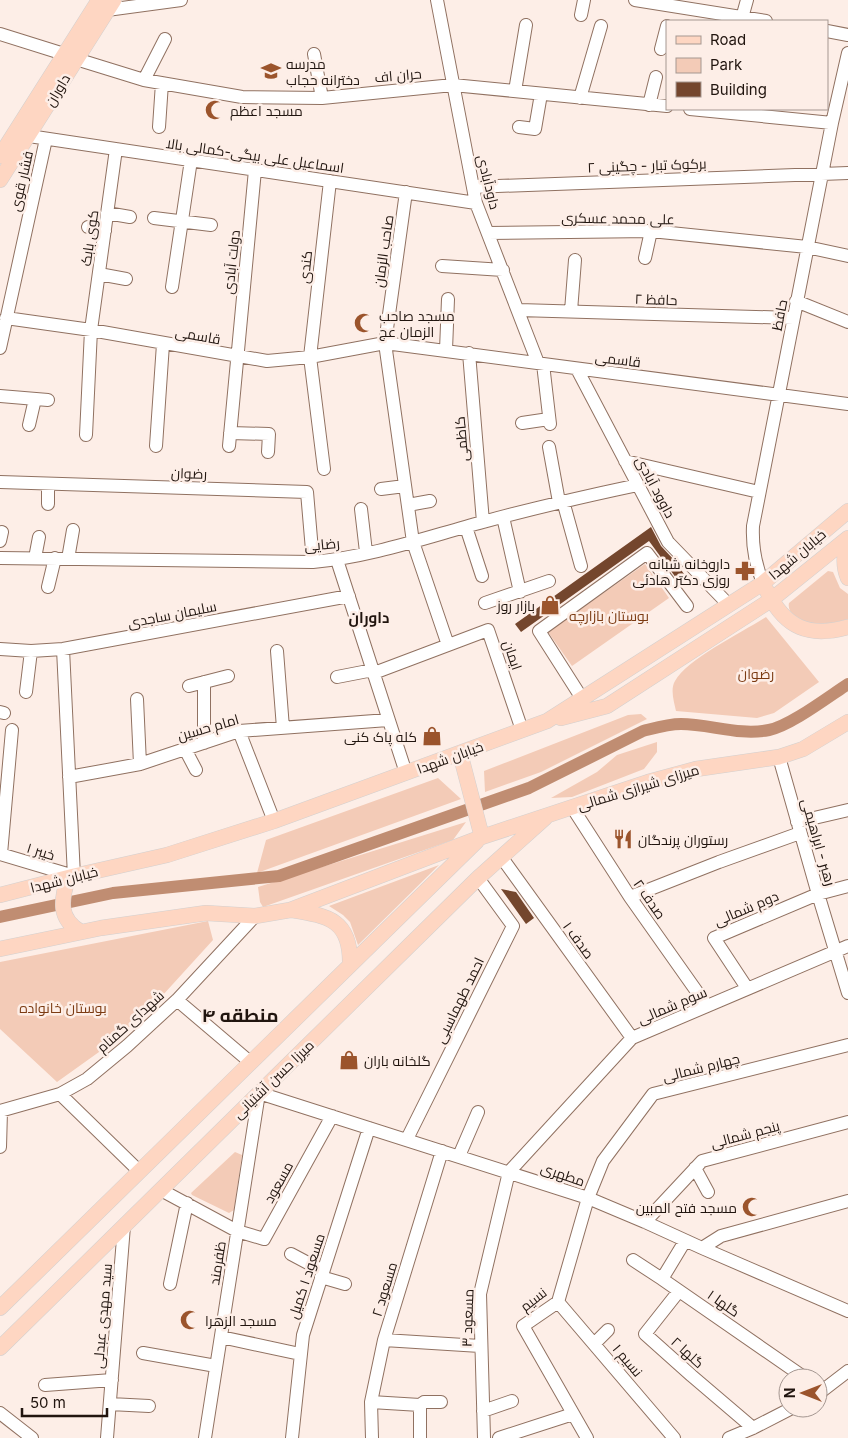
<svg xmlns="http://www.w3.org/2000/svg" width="848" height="1438" font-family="Inter,Cairo,sans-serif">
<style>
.green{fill:#f3cbb7}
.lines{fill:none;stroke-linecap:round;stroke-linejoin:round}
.canal{stroke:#c08d72;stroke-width:12}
.building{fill:#74462d}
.minor-casing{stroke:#907161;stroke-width:14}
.major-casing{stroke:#d3d0cf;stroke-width:16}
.minor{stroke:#fff;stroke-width:12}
.major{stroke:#fed6c2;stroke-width:15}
.labels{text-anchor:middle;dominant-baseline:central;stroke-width:5;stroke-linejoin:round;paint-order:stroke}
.poi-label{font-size:14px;fill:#21150f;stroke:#fdeee7;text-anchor:start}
.street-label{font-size:14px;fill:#21150f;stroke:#fdeee7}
.park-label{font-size:14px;fill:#7c3b12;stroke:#fdeee7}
.neighbourhood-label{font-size:15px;font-weight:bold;fill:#21150f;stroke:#fdeee7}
.district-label{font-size:19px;font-weight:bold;fill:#21150f;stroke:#fdeee7}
</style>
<rect width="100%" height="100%" fill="#fdeee7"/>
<path class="green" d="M645 564 669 598 572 666 548 632Z
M828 571 833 572 840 588 848 594V626C844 627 840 629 836 629 823 629 785 620 789 603Z
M766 617 819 682 774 713 757 718 676 711C674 702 670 689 675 681 687 659 743 632 766 617Z
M641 714 647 719 541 772 485 792 484 771 628 715Z
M657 742V752L644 769 572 797 551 798 597 772 617 755Z
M438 778 461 799 257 873 266 840Z
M466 822 453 840 263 907 260 902 258 887Z
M439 865 358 945 350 922 343 915 329 906Z
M208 921 213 940 152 1007 106 1047 57 1082 0 1029V962Z
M235 1152 242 1155 234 1210 229 1213 192 1195 191 1193Z"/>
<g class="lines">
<path class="canal" d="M0 917 113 893 279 876 529 788 643 731C655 728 668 724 681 724 710 724 739 736 769 730 790 726 828 697 848 684"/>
</g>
<path class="building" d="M651 527 661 546 674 560 689 581 682 586 649 541 521 632 515 624Z
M501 889 516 892 534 918 526 924Z"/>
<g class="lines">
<defs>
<path id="minor" d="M437 0 476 203 538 363
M635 0 766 21
M107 10 181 0
M581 15 584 0
M742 18 747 0
M827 31 848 35
M0 34 64 54
M661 49 667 26
M314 54 322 98
M76 59 144 80 242 97 322 98 453 85 667 106
M144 80 165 39
M515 91 526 25
M580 98 601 26
M649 105 656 77
M690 109 832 123
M159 127 162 83
M519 127 535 129 541 94
M29 136 476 203
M473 187 848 173
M406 192 385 343 413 542 448 645
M107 213 130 217
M154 218 211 225
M88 227 105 231
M488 233 651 231 807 247 848 256
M645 258 651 231
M442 266 503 270
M99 274 126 279
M172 287 191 160
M796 301 848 322
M519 310 793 318
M571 311 575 260
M6 318 91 330 267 361 310 357 385 343 848 404
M0 348 46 139
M446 350 448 299
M469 353 483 522
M543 364 550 424
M577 369 668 542 729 605
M0 396 48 400
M522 423 549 419
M29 425 35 399
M230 433 269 434 268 452
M86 435 91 330 116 149
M156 446 163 344
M229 446 255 170
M549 447 559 502
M625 461 759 492
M324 469 310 357 330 181
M0 482 307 492 313 562
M381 489 405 486
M563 501 581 566
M48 504V484
M408 505 430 501
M361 509 366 552
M503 517 520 592
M466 527 482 576
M0 541 2 532
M0 558 313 562C371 557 427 537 483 522 534 508 586 496 638 485
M35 558 39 537
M68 559 73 530
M337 560 406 773
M763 583C755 564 752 547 753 526L832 123 848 53
M48 587 55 558
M485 603 549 581
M0 649 31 651 63 649 349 596
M277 651 283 728
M374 673 488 630 522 730
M337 677 373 670
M204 682V743
M189 686 228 676
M26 692 31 651
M137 699 140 764
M583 700 539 631 647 553 687 606
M0 712 4 713
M239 731 274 821
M185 749 196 770
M779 757 818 894 848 993
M69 777 140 764 239 731 388 720
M572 807 630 897 707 1006
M797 822 848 810
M0 854 74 876 63 649
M1 854 12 730
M502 858 632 1038
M630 897 719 862 800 833
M747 988 714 938 818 894 848 886
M177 1000 250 1062
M60 1094 139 1171
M0 1111 60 1094 87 1079 127 1046 177 1000 255 916
M407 1139 513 926 478 878
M0 1147 1 1111
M459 1156 478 1112
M695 1168 708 1192
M161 1190 237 1231 264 1239 332 1116
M645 1222 702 1161 848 1122
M685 1241 662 1279 805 1378
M702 1248 721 1236 848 1201
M291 1254 323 1271
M633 1260 662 1279
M321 1277 345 1284
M170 1284 187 1203
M679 1291 645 1334 692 1376 753 1428
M558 1302 674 1438
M221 1337 300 1354
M384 1340 480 1346
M594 1344 608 1330
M143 1353 216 1366
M45 1385 112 1380
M818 1394 848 1371
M371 1402 420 1405V1438
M110 1404 149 1406
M420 1405 424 1402H441
M483 1411 512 1401
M0 1413 32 1438
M107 1438 124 1226
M205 1438 259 1093 588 1198 645 1222 702 1248 848 1311
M292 1438 303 1335 369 1128
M372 1438 371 1402 384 1340 442 1151
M484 1438 480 1294 509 1172 632 1038 848 946
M499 1438 573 1414
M587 1438 523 1326 558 1302 588 1198 603 1161 653 1094 848 1045
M729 1438 753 1428 792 1408"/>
<path id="major" d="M0 156 99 0
M0 180 114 0
M848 539C845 552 842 564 848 578
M767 591C785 628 809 638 848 627
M561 718 607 706 771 600 848 538
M460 753 482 837
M68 878C61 900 58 919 81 932
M0 895 74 876 167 855 274 821 547 721 763 583 848 511
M292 910C329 916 351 920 350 965
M0 949 101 928 206 913 255 916 290 910 482 837 648 782 696 769 779 757 803 749 848 722
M0 1308 477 841
M0 1348 478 878 545 818"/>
</defs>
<use href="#minor" class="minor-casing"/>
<use href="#major" class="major-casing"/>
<use href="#minor" class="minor"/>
<use href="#major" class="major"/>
</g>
<defs>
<symbol id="school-bare" viewBox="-9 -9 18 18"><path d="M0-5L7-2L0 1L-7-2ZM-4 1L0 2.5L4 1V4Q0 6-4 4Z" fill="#9b542c" stroke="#fdeee7" stroke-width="2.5" paint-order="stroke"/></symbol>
<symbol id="mosque-bare" viewBox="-9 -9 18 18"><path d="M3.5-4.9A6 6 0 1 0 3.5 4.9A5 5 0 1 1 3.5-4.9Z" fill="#9b542c" stroke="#fdeee7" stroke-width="2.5" paint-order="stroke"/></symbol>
<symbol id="pharmacy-bare" viewBox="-9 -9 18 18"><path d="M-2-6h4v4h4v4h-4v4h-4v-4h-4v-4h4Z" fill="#9b542c" stroke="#fdeee7" stroke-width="2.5" paint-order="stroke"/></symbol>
<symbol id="shop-bare" viewBox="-9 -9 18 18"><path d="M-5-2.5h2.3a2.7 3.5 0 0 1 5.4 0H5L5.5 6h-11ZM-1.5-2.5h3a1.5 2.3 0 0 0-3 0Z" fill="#9b542c" stroke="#fdeee7" stroke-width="2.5" paint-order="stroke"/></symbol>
<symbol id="restaurant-bare" viewBox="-9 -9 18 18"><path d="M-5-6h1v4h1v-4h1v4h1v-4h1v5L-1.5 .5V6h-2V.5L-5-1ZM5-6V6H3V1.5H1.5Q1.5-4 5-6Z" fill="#9b542c" stroke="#fdeee7" stroke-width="2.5" paint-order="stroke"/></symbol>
</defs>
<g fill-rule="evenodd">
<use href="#school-bare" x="257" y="57" width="28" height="28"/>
<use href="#mosque-bare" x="201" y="96" width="28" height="28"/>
<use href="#mosque-bare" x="350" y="309" width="28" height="28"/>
<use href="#pharmacy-bare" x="731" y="557" width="28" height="28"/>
<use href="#shop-bare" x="536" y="591" width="28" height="28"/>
<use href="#shop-bare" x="418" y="722" width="28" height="28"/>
<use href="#restaurant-bare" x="609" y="825" width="28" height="28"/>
<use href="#shop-bare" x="335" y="1046" width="28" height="28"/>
<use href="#mosque-bare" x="738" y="1193" width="28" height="28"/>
<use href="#mosque-bare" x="176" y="1306" width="28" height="28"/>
</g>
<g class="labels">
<g class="poi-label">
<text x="286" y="63">مدرسه<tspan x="286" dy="16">دخترانه حجاب</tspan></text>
<text x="230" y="110">مسجد اعظم</text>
<text x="379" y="315">مسجد صاحب<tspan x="379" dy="16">الزمان عج</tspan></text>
<text x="730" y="563" text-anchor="end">داروخانه شبانه<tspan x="730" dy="16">روزی دکتر هادئی</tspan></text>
<text x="535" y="605" text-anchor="end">بازار روز</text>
<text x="417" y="736" text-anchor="end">کله پاک کنی</text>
<text x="638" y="839">رستوران پرندگان</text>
<text x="364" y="1060">گلخانه باران</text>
<text x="737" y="1207" text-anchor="end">مسجد فتح المبین</text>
<text x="205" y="1320">مسجد الزهرا</text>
</g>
<g class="street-label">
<text transform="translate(398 75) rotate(-5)">حران اف</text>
<text transform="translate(57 90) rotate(-59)">داوران</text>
<text transform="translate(255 155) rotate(8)">اسماعیل علی بیگی-کمالی بالا</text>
<text transform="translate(647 165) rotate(-2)">برکوک تبار - چگینی ۲</text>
<text transform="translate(21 181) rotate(-77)">فشار قوی</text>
<text transform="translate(489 182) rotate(76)">داودآبادی</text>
<text transform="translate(618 218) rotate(1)">علی محمد عسکری</text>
<text transform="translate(89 238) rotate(-82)">کوی بابک</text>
<text transform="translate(383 251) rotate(-82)">صاحب الزمان</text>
<text transform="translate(231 262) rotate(-84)">دولت آبادی</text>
<text transform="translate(305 267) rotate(-84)">کندی</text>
<text transform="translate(656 299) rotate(2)">حافظ ۲</text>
<text transform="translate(779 315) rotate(-79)">حافظ</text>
<text transform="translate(198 335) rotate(10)">قاسمی</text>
<text transform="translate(618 359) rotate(7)">قاسمی</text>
<text transform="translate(461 439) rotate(-95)">کاظمی</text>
<text transform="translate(189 473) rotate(2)">رضوان</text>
<text transform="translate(656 487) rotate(62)">داوود آبادی</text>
<text transform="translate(322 544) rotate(-5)">رضایی</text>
<text transform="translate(797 554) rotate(-40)">خیابان شهدا</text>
<text transform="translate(172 614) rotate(-11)">سلیمان ساجدی</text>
<text transform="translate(513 655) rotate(71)">ایمان</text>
<text transform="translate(208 727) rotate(-16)">امام حسین</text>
<text transform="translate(450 757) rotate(-20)">خیابان شهدا</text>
<text transform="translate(638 787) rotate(-17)">میرزای شیرازی شمالی</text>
<text transform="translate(819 842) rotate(74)">رهبر - ابراهیمی</text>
<text transform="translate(41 851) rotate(17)">خیبر ۱</text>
<text transform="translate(64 879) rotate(-14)">خیابان شهدا</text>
<text transform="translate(650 899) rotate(55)">صدف ۲</text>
<text transform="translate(746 908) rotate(-23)">دوم شمالی</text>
<text transform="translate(579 940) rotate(54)">صدف ۱</text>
<text transform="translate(459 1000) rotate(-64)">احمد طهماسبی</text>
<text transform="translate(672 1005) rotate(-23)">سوم شمالی</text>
<text transform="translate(130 1021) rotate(-42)">شهدای گمنام</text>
<text transform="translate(701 1067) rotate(-14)">چهارم شمالی</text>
<text transform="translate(273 1079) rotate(-44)">میرزا حسن آشتیانی</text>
<text transform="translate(745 1134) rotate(-15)">پنجم شمالی</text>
<text transform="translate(563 1174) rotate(19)">مطهری</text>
<text transform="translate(278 1182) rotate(-61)">مسعود</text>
<text transform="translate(217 1263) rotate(-81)">ظفرمند</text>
<text transform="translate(306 1276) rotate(-72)">مسعود ۱ کمیل</text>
<text transform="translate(384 1289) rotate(-73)">مسعود ۲</text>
<text transform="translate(533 1299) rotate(-38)">نسیم</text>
<text transform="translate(724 1303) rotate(35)">گلها ۱</text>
<text transform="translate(102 1316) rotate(-85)">سید مهدی عبدلی</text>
<text transform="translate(467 1318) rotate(-88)">مسعود ۳</text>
<text transform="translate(688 1352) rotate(42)">گلها ۲</text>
<text transform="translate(628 1360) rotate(50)">نسیم ۱</text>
</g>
<g class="park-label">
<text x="609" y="615">بوستان بازارچه</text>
<text x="756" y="673">رضوان</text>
<text x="63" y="1007">بوستان خانواده</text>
</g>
<g class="neighbourhood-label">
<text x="369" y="617">داوران</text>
</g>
<g class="district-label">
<text x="240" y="1015">منطقه ۴</text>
</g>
</g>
<rect x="666" y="20" width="162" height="90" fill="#fdeee7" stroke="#a59791"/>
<rect x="676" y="36" width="25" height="8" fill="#fed6c2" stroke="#a59791"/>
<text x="710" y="45" font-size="15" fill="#21150f">Road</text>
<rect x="676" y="58" width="25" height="15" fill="#f3cbb7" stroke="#a59791"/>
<text x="710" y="70" font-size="15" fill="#21150f">Park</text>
<rect x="676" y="82" width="25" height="15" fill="#74462d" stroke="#a59791"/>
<text x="710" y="95" font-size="15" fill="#21150f">Building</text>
<g transform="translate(803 1393) rotate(270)"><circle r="24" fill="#fdeee7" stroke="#a59791"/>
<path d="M0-4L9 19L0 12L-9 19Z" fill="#9b542c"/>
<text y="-8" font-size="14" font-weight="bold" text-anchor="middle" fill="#21150f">N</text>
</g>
<path d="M22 1408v8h85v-8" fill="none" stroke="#21150f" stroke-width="2.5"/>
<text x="30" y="1408" font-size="15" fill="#21150f" stroke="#fdeee7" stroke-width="4" paint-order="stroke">50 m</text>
</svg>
